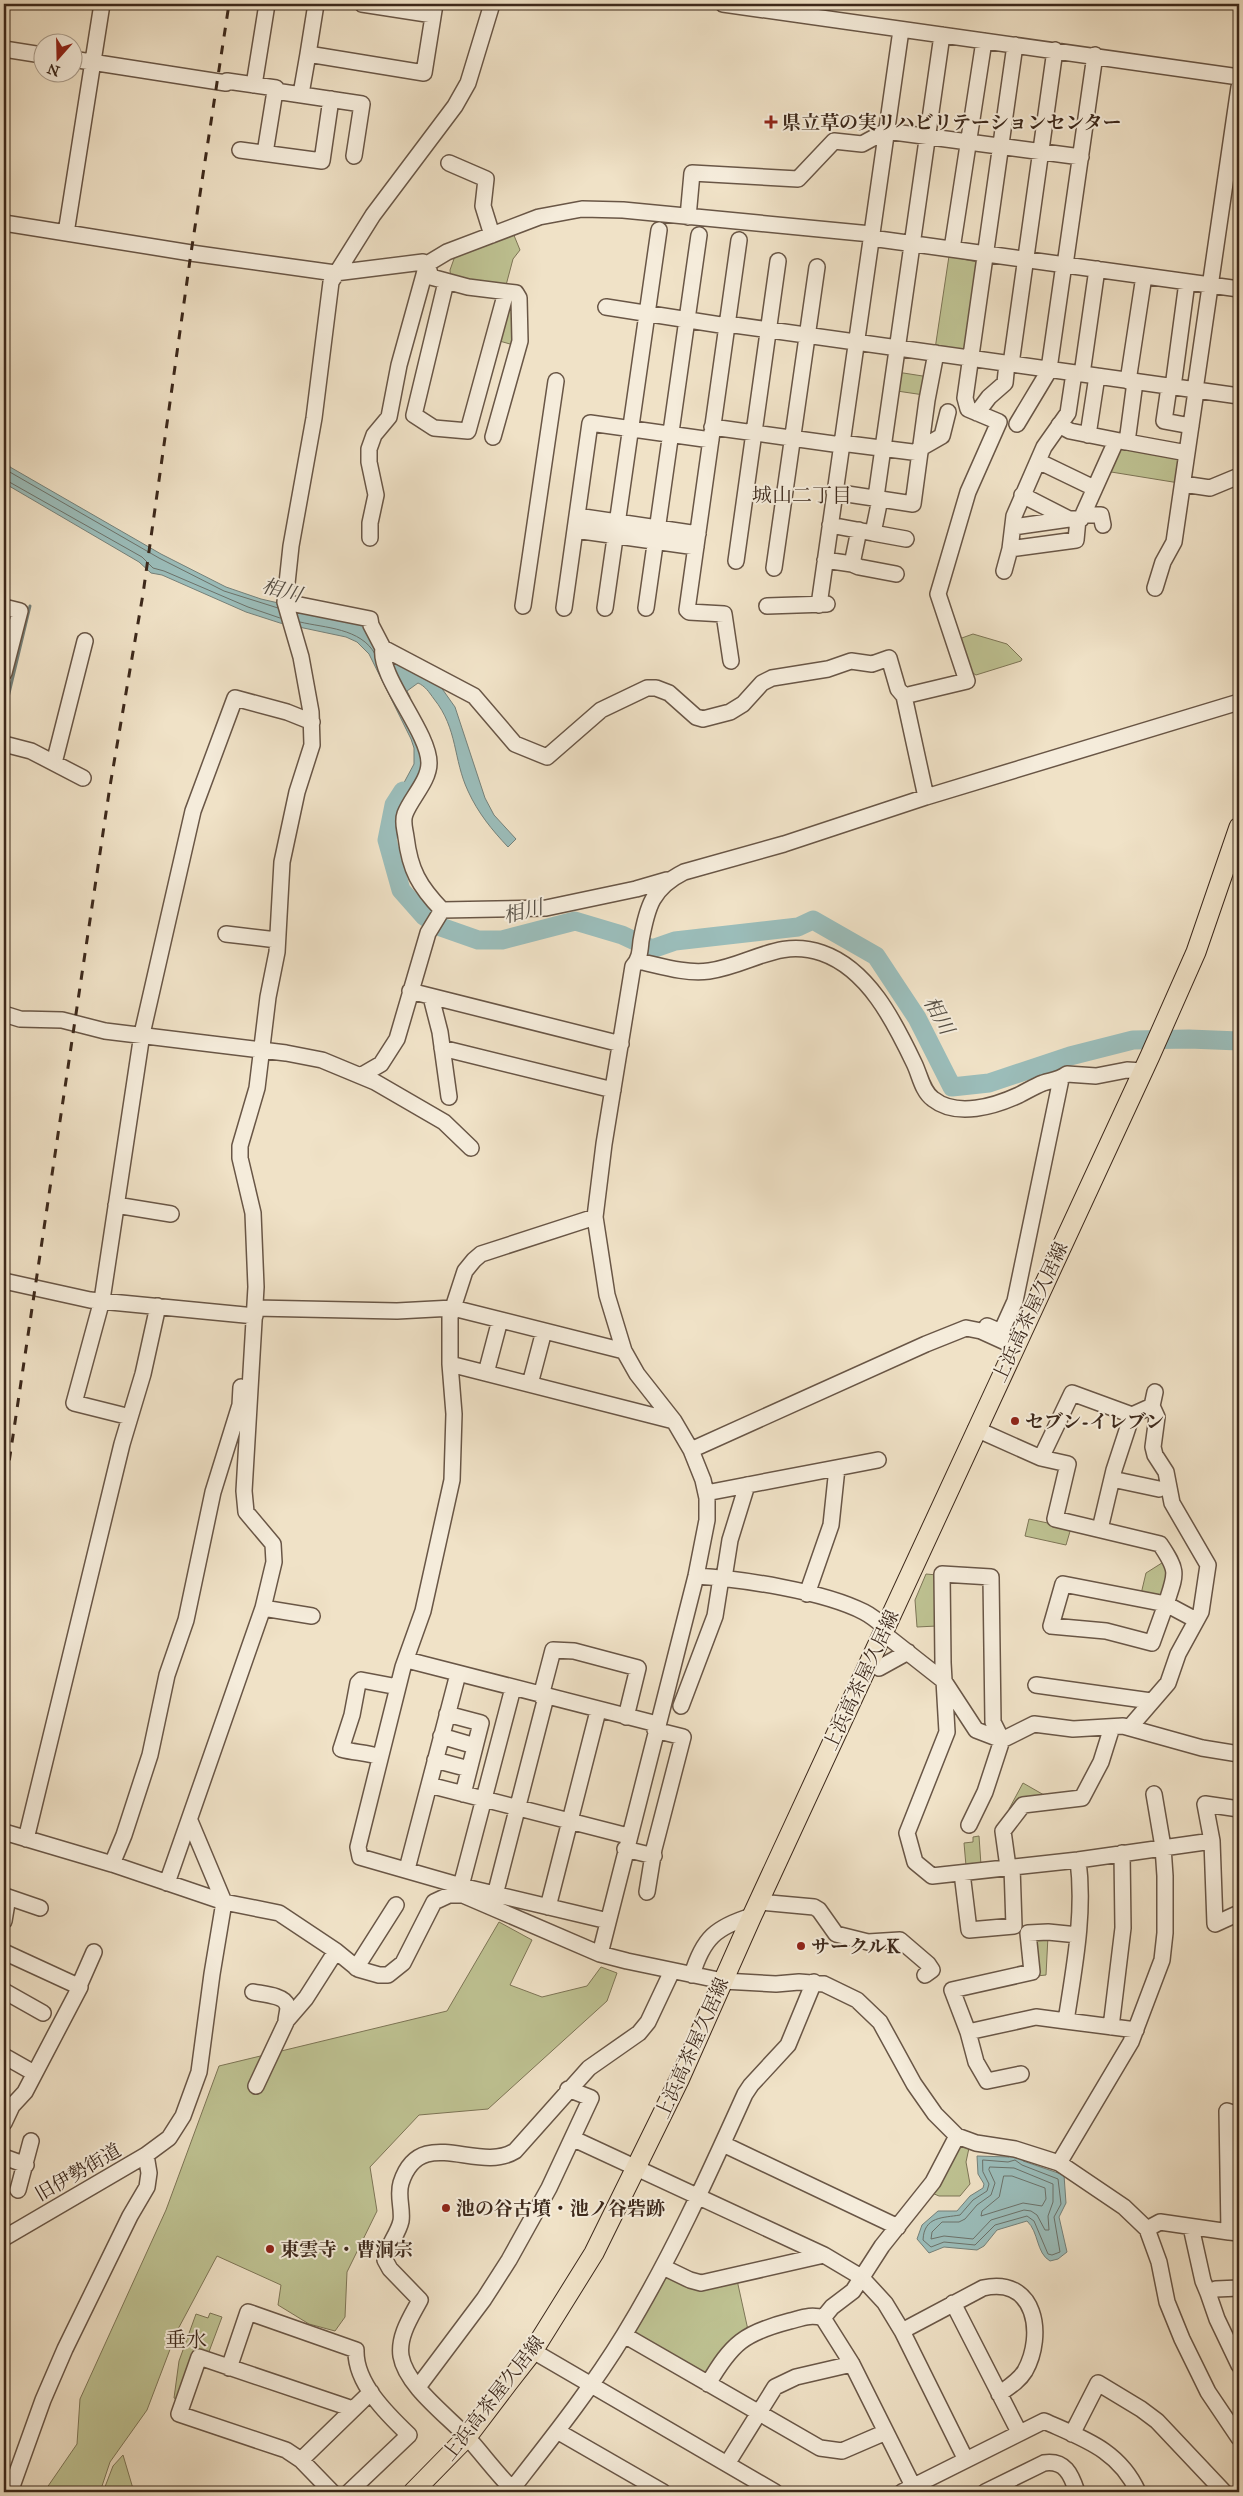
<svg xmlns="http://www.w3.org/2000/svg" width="1243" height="2496" font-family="'IM FELL Great Primer','Noto Serif JP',serif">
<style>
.green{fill:#bec292;stroke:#7d7556}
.water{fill:#9bbdba;stroke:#75817a}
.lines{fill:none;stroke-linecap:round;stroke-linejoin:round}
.shore{stroke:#6c726a;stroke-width:1}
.stream{stroke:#75817a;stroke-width:3}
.river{stroke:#9bbdba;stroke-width:19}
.minor-casing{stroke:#695646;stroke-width:18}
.major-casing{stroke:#3c281b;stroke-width:21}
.minor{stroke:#f5ecdb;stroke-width:15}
.major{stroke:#f0e2c7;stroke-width:19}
.rail{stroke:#3c281b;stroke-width:3;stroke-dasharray:9 9;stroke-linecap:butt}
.poi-dot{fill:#8f2418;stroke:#f5ecdb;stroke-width:2}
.labels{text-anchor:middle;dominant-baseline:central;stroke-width:4;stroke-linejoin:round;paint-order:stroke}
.poi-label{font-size:19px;font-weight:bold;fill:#3c281b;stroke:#f5ecdb;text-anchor:start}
.street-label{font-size:19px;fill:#3c281b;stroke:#f5ecdb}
.neighbourhood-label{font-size:20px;fill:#3c281b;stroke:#f5ecdb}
.water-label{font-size:20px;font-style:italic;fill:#544d43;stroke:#f5ecdb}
.quarter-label{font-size:21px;fill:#3c281b;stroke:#f5ecdb}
</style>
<rect width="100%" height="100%" fill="#f0e2c7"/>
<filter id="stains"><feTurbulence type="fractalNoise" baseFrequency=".004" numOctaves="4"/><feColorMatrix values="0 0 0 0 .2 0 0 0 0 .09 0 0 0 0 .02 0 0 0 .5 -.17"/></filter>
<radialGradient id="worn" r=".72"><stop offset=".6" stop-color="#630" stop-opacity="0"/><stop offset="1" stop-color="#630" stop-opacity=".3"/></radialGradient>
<path class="green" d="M513 233 520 250 513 259 505 289 451 281 450 270 455 256Z
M949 256 977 262 968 352 935 349Z
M513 295 517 346 496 340Z
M897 372 929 377 924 395 897 391Z
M1115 448 1179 455V483L1105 471Z
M973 634 1007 644 1022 659 1021 661 976 675 968 670 959 639Z
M1029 1519 1071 1528 1066 1545 1025 1536Z
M1165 1561 1169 1566 1164 1594 1158 1598 1141 1594 1146 1573Z
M926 1574 937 1575V1626L917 1627 915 1600Z
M1023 1783 1044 1795 1012 1811 1009 1809Z
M979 1836 981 1865 966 1866 964 1843 973 1842V1837Z
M499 1922 532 1940 510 1985 542 1997 587 1986 601 1967 617 1973 607 2001 488 2109 419 2115 370 2167 377 2211 347 2272 345 2317 335 2331 309 2324 278 2305 281 2285 217 2256 177 2331 147 2410 110 2462 100 2492H44L77 2444 80 2399 166 2210 219 2066 447 2011Z
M1048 1936 1046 1975 1037 1976 1033 1941 1036 1937Z
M962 2145 969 2148 966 2162 970 2184 960 2196H939L932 2193 957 2148Z
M666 2277 737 2280 748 2330 707 2374 634 2336V2327Z
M210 2313 222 2317 207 2357 178 2400 174 2398 179 2361 196 2314 208 2318Z
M123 2455 134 2492H103L113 2466Z"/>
<path class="water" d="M4 444 10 467 161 554 226 587 261 599 366 623 438 683 455 707 485 798 494 815 516 839 508 847C492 830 478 813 468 791 453 759 458 729 434 699 429 692 425 686 418 683L407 691 410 697 404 711 423 757V767L396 816 388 855 392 805 414 764V748L411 739 369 654 357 642 346 637 280 623 246 612 162 575 151 573 139 562 4 483Z
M1010 2153 1023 2157V2161L1064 2175 1066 2203 1059 2217 1067 2252 1058 2259 1050 2261C1036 2253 1039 2232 1027 2221L997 2230 984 2246 977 2250 944 2247 929 2253 917 2239 922 2225 938 2211H957L970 2196 983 2188 984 2184 978 2174 977 2156 1009 2157Z"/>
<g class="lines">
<path class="shore" d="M4 462 8 471 159 558 224 591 278 608
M4 479 142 557 153 568 164 571 248 607 280 618
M300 622C325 628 361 628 375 654
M983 2160 1008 2162 1015 2160 1022 2165 1058 2179 1061 2204 1054 2217 1060 2252 1052 2255 1048 2254 1034 2221 1027 2216 995 2225 975 2245 944 2242 931 2247 923 2240C924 2216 943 2218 960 2215L973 2200 987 2191 989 2184 983 2172Z
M990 2167 1014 2168 1053 2184V2202L1048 2216 1049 2230H1045L1037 2215 1031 2211 1024 2210 991 2220 973 2239 944 2236 931 2239 932 2232 942 2222H959L965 2219 977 2205 991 2195 995 2183 989 2170Z
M1004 2176H1012L1045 2188 1046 2199 1042 2206 1023 2203 981 2216 982 2211 999 2197Z"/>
<path class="stream" d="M4 714 30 606"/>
<path class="river" d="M403 791 394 805 387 840 401 890 424 916 441 927 478 940H502L575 921 622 935 652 949 675 941 798 927 813 920 876 956 917 1018 952 1087 989 1083 1070 1056 1133 1040 1189 1039 1239 1041"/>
<defs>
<path id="minor" d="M316 4 308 54 424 73 435 4
M362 4 433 15
M723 4 1239 77
M4 49 42 55
M72 59 226 83 227 81 276 88 275 91 362 104 354 156
M254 85 267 4
M301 94 308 54
M240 150 322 161 331 99
M265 153 275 91
M449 163 486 179 483 206 492 235
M688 217 692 173 798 179 834 141 862 144 886 131 1081 157
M4 223 191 253 335 273 423 262 427 264 447 252 539 217 582 209 623 210 871 234
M66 233 102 4
M871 238 1239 289
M952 249 984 41
M427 264 431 277 468 287 516 293 519 298 520 341 493 437
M1065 265 1095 55
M446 282 414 415 434 428 468 431 506 292
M606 307 727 326
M727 324 1239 396
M1011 364 1055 50
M1049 369 1064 264
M1082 374 1097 269
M1128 381 1144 276
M1135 382 1127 442 1187 453
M1169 387 1164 421 1191 426
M1173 387 1187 282
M1195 390 1239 87
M977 413 989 397 1005 383 1007 363
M1017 424 1050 369
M1059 425 1070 431 1125 442
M712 427 841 445
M1088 435 1097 376
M841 443 920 453
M921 448 942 436 948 412
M1038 461 1094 488
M1183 484 1210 488 1239 476
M834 492 913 504 927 400 936 353
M1022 495 1069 519H1081L1116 441
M876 497 942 35
M1083 515H1101L1103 525
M577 516 698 534
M830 525 873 533 880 499
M1013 527 1069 519
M575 530 696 547
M873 533 906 539
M370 538V523L376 495 369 462V449L374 435 389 417 399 365 427 264
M1010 549 1076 540 1078 519
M825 560 852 564 859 530
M736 561 778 261
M852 564 859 567 896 574
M774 568 817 267
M1004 571 1010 549 1014 516 1044 447 1068 413 1074 373
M1155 588 1163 562 1174 542 1196 391
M285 602 370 619 371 625 383 648 474 696 515 744 547 757 601 710 647 688H656L669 693 696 717 703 719 730 712 743 704 762 683 772 678 828 669 851 661 872 664 889 658 898 689 904 696
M819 605 901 30
M523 606 556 381
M767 606 827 604
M4 607 20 611 4 673
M564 608 590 423 711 440
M605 608 659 230
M646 608 699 235
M383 648C378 676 429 732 429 763 429 781 411 798 405 814 402 822 405 829 406 837 410 870 419 886 442 910
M731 661 724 614 689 612 687 610 739 240
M4 744 31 751 83 778
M54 763 85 641
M926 797 904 696 967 681 938 594 968 492 999 422 968 409 965 398 1015 45
M442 910 546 908 636 889 667 880
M226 934 277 940
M638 961C661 966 685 974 709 971 751 965 778 938 822 953 868 969 894 1021 914 1063 920 1075 922 1091 933 1099 957 1118 995 1106 1019 1095 1027 1091 1035 1086 1043 1083 1053 1080 1059 1080 1067 1074L1096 1076 1127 1070 1143 1071
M410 991 621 1044
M431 997 440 1032 449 1097
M4 1014 20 1019 62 1020 105 1031 286 1053 322 1060 375 1082 444 1122 471 1148
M442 1048 613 1090
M362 1075 381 1064 397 1039 428 933 442 910
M116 1205 171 1214
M595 1217 481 1254 474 1260 465 1271 450 1317V1364L454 1414 452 1480 423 1611 403 1667 358 1847 360 1857 461 1886 608 1921
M4 1281 90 1300 255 1316
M255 1308 397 1311 453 1308 624 1351
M987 1326 1001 1332 1015 1301 1061 1079
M450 1364 674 1421
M486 1373 500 1320
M530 1384 544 1331
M130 1417 74 1403 102 1300 142 1034 168 920 193 811 235 698 287 712 312 722
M976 1429 1041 1458 1068 1464 1055 1519 1160 1544C1179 1572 1176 1573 1166 1604L1063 1584 1051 1626 1106 1631 1152 1643 1166 1604 1196 1620
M691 1450 926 1344 966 1328 981 1331 1014 1346
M1041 1458 1072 1393 1132 1415
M1112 1479 1159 1489
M706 1493 878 1460
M1100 1529 1114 1470 1132 1415 1152 1406
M696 1576C742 1579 823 1591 864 1612 872 1616 879 1622 886 1628
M724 1578 730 1540 747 1485
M807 1594 831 1525 837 1468
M263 1608 312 1616
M883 1633 944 1681 976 1730 1002 1740
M407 1660 657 1724
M879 1668 908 1652
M1036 1685 1151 1701
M541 1696 553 1650 574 1651 638 1668 626 1717
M681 1706 715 1616 721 1578
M447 1714 481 1723 463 1794
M1130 1727 1168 1683 1178 1654 1201 1612 1208 1565 1172 1503 1166 1472 1155 1455 1153 1447 1157 1417 1152 1406 1155 1392
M441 1736 475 1746
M1002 1740 993 1722 991 1577 942 1574 943 1663 947 1732 907 1833 915 1862 932 1876 1078 1860 1212 1841
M380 1757C366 1752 355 1753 341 1749L352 1715 358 1683 361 1680 398 1687
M435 1760 469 1769
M429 1785 628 1836
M1239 1809 1205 1804 1212 1841 1215 1924 1239 1913
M969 1825 985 1792 1002 1740 1034 1724 1073 1729 1123 1726 1202 1748 1239 1754
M4 1832 112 1864 224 1902 279 1913 336 1951 358 1969 379 1975H388L403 1963 434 1902 449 1895H463L600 1954 627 1961 723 1981 776 1984 799 1982 824 1984 857 2000 880 2022 914 2084 935 2114 957 2136 976 2143 1015 2149 1059 2163 1124 2207 1147 2229 1159 2262 1167 2302 1182 2339 1208 2392 1239 2438
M26 1839 122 1444 143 1374 158 1306
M625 1849 654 1856
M1078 1860C1085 1914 1074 1968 1066 2021L1136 2030
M112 1864 124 1835 150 1755 167 1675 186 1620 213 1492 240 1405 241 1387
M1008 1867 1003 1831 1023 1805 1082 1798 1101 1762 1112 1727
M407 1869 458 1674
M962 1873 969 1930 1014 1926 1012 1867
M167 1883 263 1608 274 1562 273 1544 246 1512 244 1491 256 1287 253 1213 240 1158V1146L257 1088 268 997 277 952 282 862 297 792 312 745 311 712 301 657 285 602 291 546 314 418 331 282 373 215 455 106 468 83 492 4
M647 1892 654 1849 683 1737 655 1730
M463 1895 461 1886 513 1688
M495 1895 546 1697
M759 1902 814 1907 819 1910 836 1934 868 1942 900 1940 928 1964 932 1970 925 1975
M548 1907 598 1711
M4 1921 8 1897 40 1908
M4 1952 80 1987 25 2092 12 2106 4 2123
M600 1954 696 1576 707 1520V1498L703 1480 691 1450 674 1421 637 1374 624 1351 607 1295 595 1217 604 1144 633 966C640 959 640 950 641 941 647 907 652 888 684 872L784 844 926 797 1239 702
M356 1968 396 1905
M692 1975C703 1938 716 1927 752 1916
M79 1986 94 1952
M4 1991 43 2013
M253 1992C261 1994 284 1995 287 2005 289 2009 286 2017 286 2021
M1111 2027 1123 1928 1122 1853
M968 2032 952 1990 1032 1972 1028 1933 1048 1932 1078 1935
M4 2056 34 2073
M1021 2074 987 2081 976 2062 968 2032 1036 2017 1066 2021
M256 2086 287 2020 306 1998 336 1951
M1239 2115 1227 2111 1229 2232 1239 2233
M574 2139 824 2255 861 2277 885 2303 902 2331 966 2460
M723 2144 898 2227
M4 2157 26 2165
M1059 2163 1131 2042 1162 1960 1165 1933V1876L1163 1847 1154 1794
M18 2190 31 2141
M1191 2227 1203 2281 1208 2293
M1147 2229 1160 2222 1229 2232
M4 2238 146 2155 169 2138 183 2116 199 2072 212 1974 224 1902 190 1821
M663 2267 690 2280 701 2283 824 2255
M1239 2288 1216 2289 1208 2293 1217 2319 1239 2365
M953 2303 1019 2432
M823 2318 832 2307 853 2291 882 2246 933 2182 957 2136
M902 2331 983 2288C1036 2276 1045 2335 1025 2371 1019 2381 1009 2387 999 2394
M624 2335 820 2448 842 2451 886 2432
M533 2351 775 2492
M229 2368 248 2312 356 2350C355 2383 387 2414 409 2435L349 2492
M708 2384C732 2343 744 2333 790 2321 802 2318 811 2314 823 2318L852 2364 913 2486
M418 2387 484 2299 509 2260 549 2188 591 2098 568 2089
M557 2431 663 2492
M1072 2434 1098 2383 1141 2409 1157 2421 1224 2492
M301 2460 371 2392
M727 2464 775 2387 796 2377 852 2364
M512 2489C551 2439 591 2389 624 2335 671 2258 708 2176 745 2094L751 2085 788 2045 814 1982
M10 2492 43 2400 65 2349 130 2216 147 2187 149 2173 146 2155
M332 2492 301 2460 286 2450 179 2414 199 2357 353 2409
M515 2492C498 2475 484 2456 468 2438 448 2416 406 2386 401 2356 398 2336 411 2317 420 2300L390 2269 385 2260C386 2247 398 2235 401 2221 403 2209 397 2196 401 2183 420 2123 478 2174 515 2151L589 2068 639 2033 648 2022 672 1971
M902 2492 1044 2421C1084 2439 1119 2450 1138 2492
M985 2492 1044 2463C1065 2460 1071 2474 1077 2492"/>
<path id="major" d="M413 2492 467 2437 508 2383 533 2351 594 2253 680 2078 752 1916 1150 1056 1196 952 1239 827"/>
</defs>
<use href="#minor" class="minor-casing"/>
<use href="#major" class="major-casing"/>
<use href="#minor" class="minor"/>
<use href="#major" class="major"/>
<path class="rail" d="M4 1496 110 786 143 594 191 253 229 4"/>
</g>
<g class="poi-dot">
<path d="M768.5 114.5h5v5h5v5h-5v5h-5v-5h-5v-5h5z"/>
<circle cx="1015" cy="1421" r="5"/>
<circle cx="801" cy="1946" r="5"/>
<circle cx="446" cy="2208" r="5"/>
<circle cx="270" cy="2249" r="5"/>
</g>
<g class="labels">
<g class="poi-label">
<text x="782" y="122">県立草の実リハビリテーションセンター</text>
<text x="1025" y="1421">セブン-イレブン</text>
<text x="811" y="1946">サークルK</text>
<text x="456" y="2208">池の谷古墳・池ノ谷砦跡</text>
<text x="280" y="2249">東雲寺・曹洞宗</text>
</g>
<g class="street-label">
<text transform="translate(1030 1312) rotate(-65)">上浜高茶屋久居線</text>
<text transform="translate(861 1680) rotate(-65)">上浜高茶屋久居線</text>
<text transform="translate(692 2048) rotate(-66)">上浜高茶屋久居線</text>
<text transform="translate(78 2172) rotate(-30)">旧伊勢街道</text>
<text transform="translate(493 2398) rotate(-52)">上浜高茶屋久居線</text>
</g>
<g class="neighbourhood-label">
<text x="802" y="495">城山二丁目</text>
</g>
<g class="water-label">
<text transform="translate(282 590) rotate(15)">相川</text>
<text transform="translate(523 911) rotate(-14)">相川</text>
<text transform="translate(939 1015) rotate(61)">相川</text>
</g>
<g class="quarter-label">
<text x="186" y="2340">垂水</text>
</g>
</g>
<rect width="1243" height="2496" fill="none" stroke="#f0e2c7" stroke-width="20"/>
<rect x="5" y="5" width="1233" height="2486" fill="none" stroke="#3c281b" stroke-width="2.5"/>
<rect x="10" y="10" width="1223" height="2476" fill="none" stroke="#3c281b"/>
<g transform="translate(58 58) rotate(200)"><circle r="24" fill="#f5ecdb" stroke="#ab9e8e"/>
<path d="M0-4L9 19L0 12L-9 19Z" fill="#8f2418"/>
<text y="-8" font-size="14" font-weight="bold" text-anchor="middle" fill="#3c281b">N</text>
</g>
<rect width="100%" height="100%" filter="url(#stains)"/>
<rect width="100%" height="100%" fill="url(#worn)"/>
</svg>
